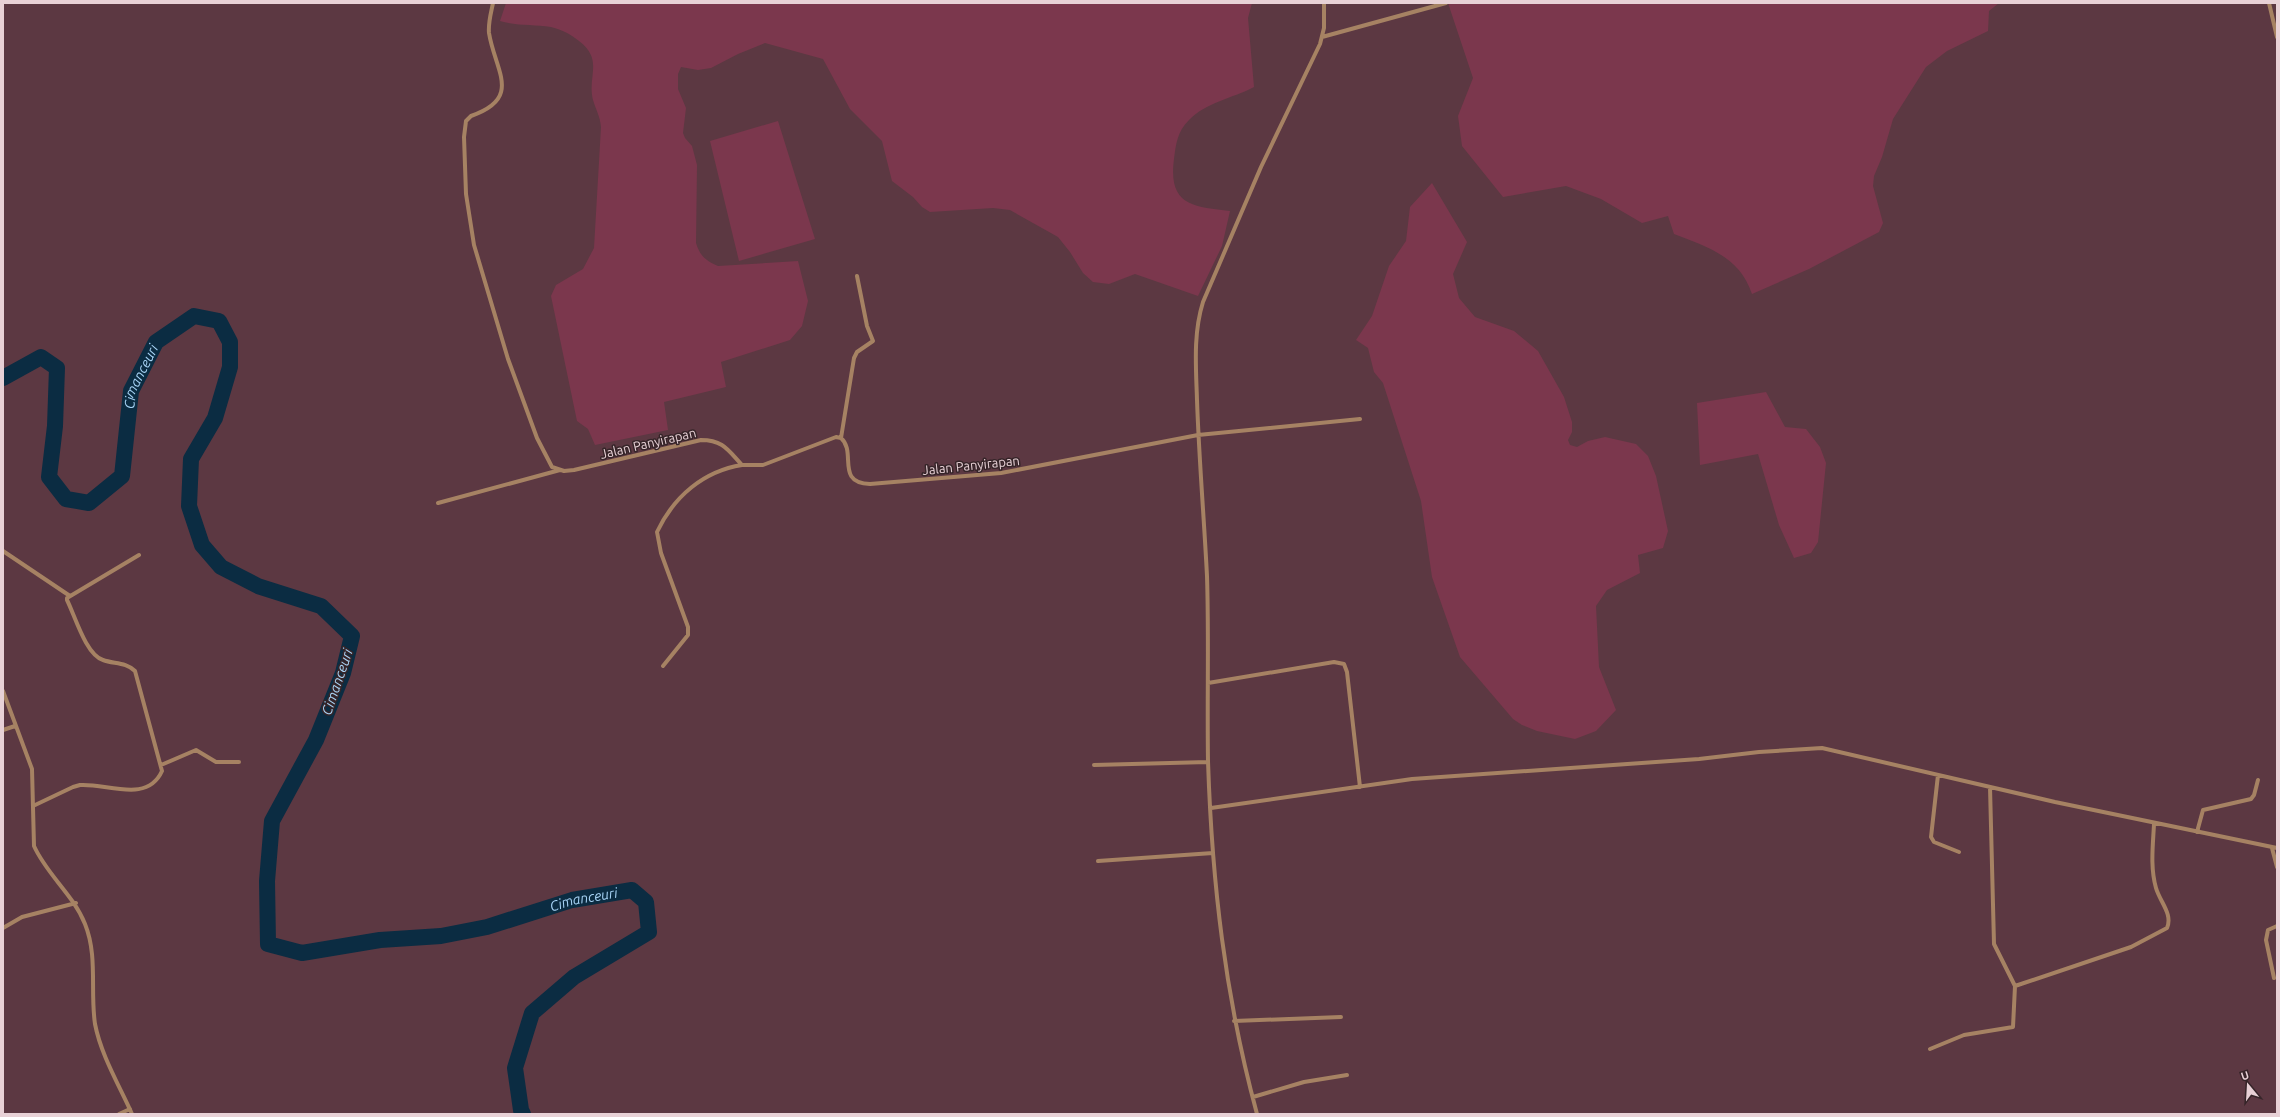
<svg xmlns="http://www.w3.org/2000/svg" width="2280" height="1117" font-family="Ubuntu,sans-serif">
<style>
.green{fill:#7b374d}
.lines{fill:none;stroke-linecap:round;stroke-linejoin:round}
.river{stroke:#0b2c42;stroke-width:16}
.minor{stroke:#a68263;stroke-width:4}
.labels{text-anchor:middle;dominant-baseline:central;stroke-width:3;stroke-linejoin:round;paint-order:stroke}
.street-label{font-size:13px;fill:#e8d1d6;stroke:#362529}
.water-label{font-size:14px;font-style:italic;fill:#a8d4f6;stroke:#362529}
</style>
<rect width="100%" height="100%" fill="#5c3842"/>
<path class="green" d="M506 3H1252L1248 18 1254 87C1233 98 1205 103 1189 120 1177 132 1176 144 1174 159 1168 205 1192 207 1230 211L1222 246 1198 296 1135 274 1109 284 1093 282 1083 273 1070 252 1058 237 1010 210 993 208 930 212 922 207 913 197 892 181 882 141 850 109 823 59 765 43 738 54 711 68 698 70 681 67 678 74V89L686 108 683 133 685 138 692 146 697 165 696 243C700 256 706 261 718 266L798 261 808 301 802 326 790 340 721 362 726 387 664 402 668 430 595 445 588 429 577 421 551 296 556 285 583 269 594 248 601 127C600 116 596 110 593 100 587 76 604 60 579 41 570 34 563 30 551 27 534 24 517 26 500 21Z
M1448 3H1999L1989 11 1988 31 1947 51 1926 67 1893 119 1882 157 1874 176 1873 186 1883 223 1879 232 1809 269 1752 294C1740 257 1708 247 1674 234L1668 216 1642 223 1601 199 1566 186 1503 197 1462 146 1458 116 1473 78Z
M778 121 815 239 739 261 710 141Z
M1432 183 1467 242 1453 274 1459 298 1475 317 1514 331 1538 351 1564 397 1572 422V432L1568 440 1570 445 1577 447 1588 441 1605 437 1636 444 1648 456 1656 476 1668 531 1663 548 1638 555 1640 573 1607 590 1596 606 1599 667 1616 710 1596 731 1575 739 1537 731 1522 725 1513 719 1460 657 1432 577 1421 501 1383 383 1374 372 1368 348 1356 340 1372 316 1389 266 1406 241 1410 207Z
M1766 392 1785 427 1806 429 1820 447 1826 463 1818 542 1811 553 1794 558 1779 525 1758 454 1700 465 1697 403Z"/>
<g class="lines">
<path class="river" id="s1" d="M3 378 41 357 57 368 55 426 49 477 66 499 89 503 122 476 131 391 156 342 194 316 219 321 230 342V367L215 418 191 459 189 506 202 545 221 567 258 586 321 606 352 636 343 673 316 740 272 821 267 881 268 944 302 953 380 940 441 936 487 927 572 900 632 890 646 902 649 932 574 977 532 1013 515 1068 521 1110 523 1114"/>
<path class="minor" d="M493 3C491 13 488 23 489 33 495 71 523 98 471 116L466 121 464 137 466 194 474 245 508 359 537 438 552 467 564 471 574 470 701 440C723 440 728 450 742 465H763L836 437 841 438C857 452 835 483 870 484L1001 473 1198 435 1360 419
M2269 3 2277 37
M1322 37 1446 3
M841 438 854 358 857 352 873 341 867 326 857 276
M438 503 560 470
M3 551 70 596
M663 666 688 635V627L661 553 657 532C674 496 704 471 742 465
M1208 683 1334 662 1344 664 1347 672 1360 787
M3 691 32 769 34 846C47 875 73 894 85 924 98 956 90 991 95 1024 101 1055 119 1085 132 1114
M3 730 15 726
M161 765 196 750 216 762H239
M1094 765 1208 762
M1938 775 1931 837 1934 842 1959 852
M33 806 73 787 80 785C107 783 147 804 162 771L135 671C126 662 114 664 103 660 86 655 75 616 67 600V598L139 555
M1211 808 1412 779 1699 759 1759 752 1822 748 2055 802 2277 848
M2197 832 2203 810 2251 799 2254 795 2258 780
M2272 848 2277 867
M1098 861 1213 853
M3 928 22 917 76 903
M2274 978 2266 940 2268 930 2277 926
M2015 986 2131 947 2167 928C2173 914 2160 902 2156 888 2150 867 2153 845 2154 824
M1234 1021 1341 1017
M1930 1049 1964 1035 2013 1027 2015 986 1994 944 1990 787
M1253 1097 1304 1082 1347 1075
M119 1114 130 1109
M1257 1114C1225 996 1212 883 1208 761 1207 699 1209 638 1207 576 1204 517 1199 459 1197 400 1196 367 1193 334 1203 302L1261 167 1320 44 1324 28V3"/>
</g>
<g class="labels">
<g class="street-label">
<text transform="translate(648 443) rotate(-13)">Jalan Panyirapan</text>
<text transform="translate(971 465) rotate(-6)">Jalan Panyirapan</text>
</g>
<g class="water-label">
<text stroke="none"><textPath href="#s1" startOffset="368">Cimanceuri</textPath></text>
<text transform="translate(337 682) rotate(-71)">Cimanceuri</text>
<text stroke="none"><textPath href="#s1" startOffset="1544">Cimanceuri</textPath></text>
</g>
</g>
<rect width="2280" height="1117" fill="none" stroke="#e8d1d6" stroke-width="8"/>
<g transform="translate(2248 1085) rotate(342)" stroke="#362529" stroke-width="3" paint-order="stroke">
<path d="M0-3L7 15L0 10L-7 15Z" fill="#e8d1d6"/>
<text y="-6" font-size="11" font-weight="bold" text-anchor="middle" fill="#e8d1d6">U</text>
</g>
</svg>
